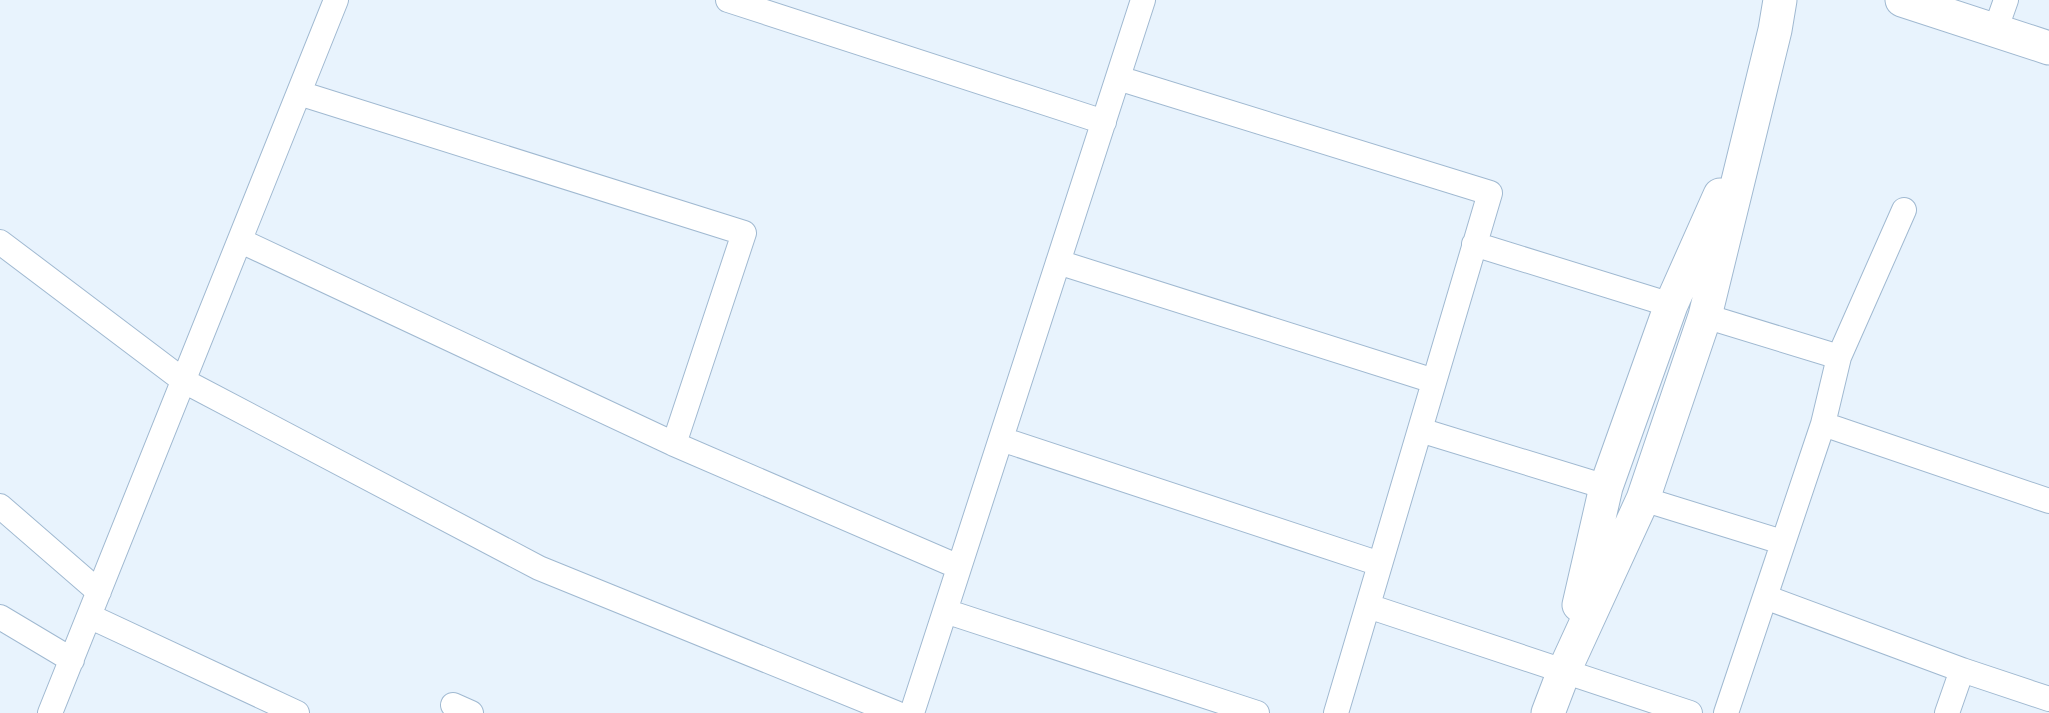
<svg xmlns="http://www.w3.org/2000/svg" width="2049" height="713" font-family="Jost,sans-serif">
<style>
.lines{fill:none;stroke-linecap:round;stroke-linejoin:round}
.street-casing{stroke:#a0b9d1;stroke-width:26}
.secondary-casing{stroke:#a0b9d1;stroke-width:35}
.street{stroke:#fff;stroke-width:24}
.secondary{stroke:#fff;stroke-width:33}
</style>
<rect width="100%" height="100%" fill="#e8f3fd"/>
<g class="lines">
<defs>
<path id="street" d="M728 0 1104 122
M1995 31 2006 0
M1118 78 1490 193 1336 713
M299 93 744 233 674 444
M241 241 674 444 959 567
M0 242 184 381 539 568 896 713
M1474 244 1671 305
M1058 262 1434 381
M1705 316 1839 357 1823 424 2049 501
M1839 357 1904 210
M1420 430 1606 487
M1001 439 1380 564
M1643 499 1782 542
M0 506 99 592
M1765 597 1962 670 1947 713
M1368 606 1690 713
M945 611 1257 713
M89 616 297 713
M0 617 72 660
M1962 670 2049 699
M453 705 471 713
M50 713 336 0
M912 713 1143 0
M1726 713 1823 424"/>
<path id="secondary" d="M1902 0 2049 48
M1579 605 1606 487 1671 305 1720 195
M1548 713 1564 671 1643 499 1705 316 1775 30 1780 0"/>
</defs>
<use href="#street" class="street-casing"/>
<use href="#secondary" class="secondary-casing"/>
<use href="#street" class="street"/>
<use href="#secondary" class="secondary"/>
</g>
</svg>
